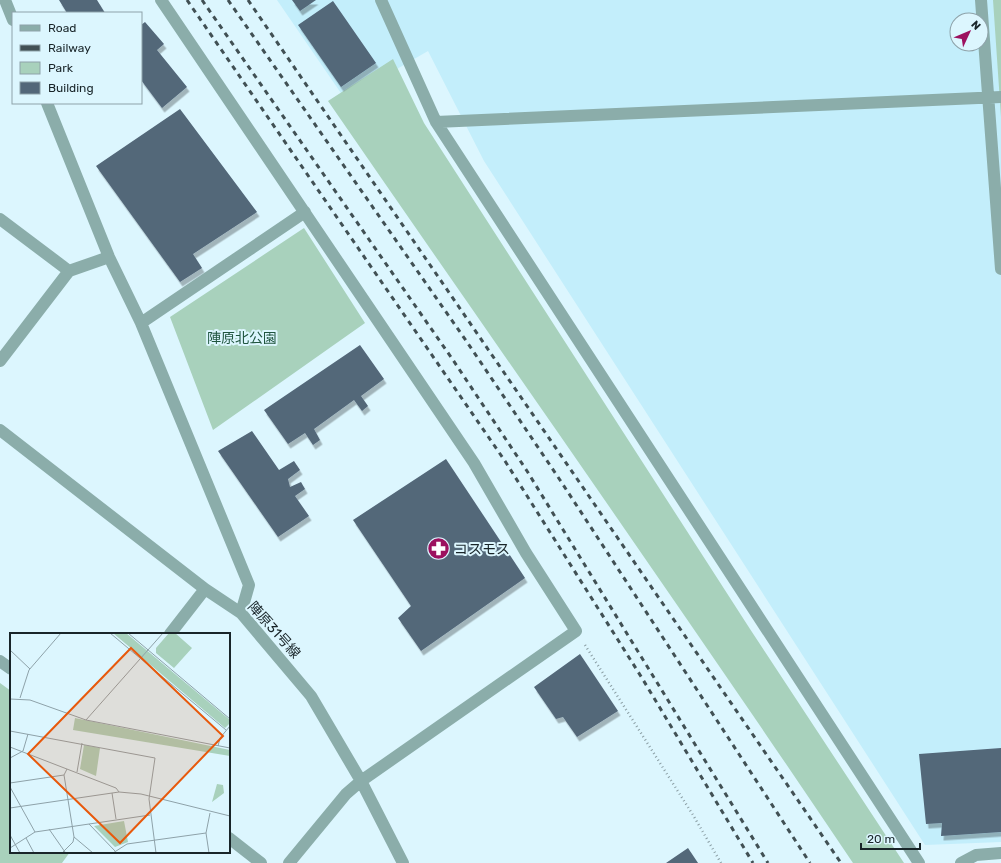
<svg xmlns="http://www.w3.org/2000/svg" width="1001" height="863" font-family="Rubik,'Noto Sans JP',sans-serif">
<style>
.built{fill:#c3eefb;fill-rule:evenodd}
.green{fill:#a8d1bc}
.building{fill:#536779;filter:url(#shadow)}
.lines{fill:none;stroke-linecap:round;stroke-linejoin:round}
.path{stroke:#8b9fa5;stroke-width:2.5;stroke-dasharray:1 3;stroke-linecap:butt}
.minor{stroke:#8badaa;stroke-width:12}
.rail{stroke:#415054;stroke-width:3;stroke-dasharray:5 5;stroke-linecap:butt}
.labels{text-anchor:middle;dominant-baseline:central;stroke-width:4;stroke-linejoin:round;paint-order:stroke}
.park-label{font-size:14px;fill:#20553f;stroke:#dcf6fe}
.poi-label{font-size:14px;fill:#192529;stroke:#dcf6fe;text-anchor:start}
.street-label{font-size:14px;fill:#192529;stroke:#dcf6fe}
.inset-road{fill:none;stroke:#8ea2a9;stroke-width:1}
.view{fill:#e8590c;fill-opacity:0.15;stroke:#e8590c;stroke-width:2}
.inset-edge{fill:none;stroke:#192529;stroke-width:2}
</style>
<defs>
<filter id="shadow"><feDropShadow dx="2.5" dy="4.5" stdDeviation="0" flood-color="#0004"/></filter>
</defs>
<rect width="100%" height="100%" fill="#dcf6fe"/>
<path class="built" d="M277 0H1001V842L925 845 484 161 428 51 345 99ZM957 20H981V44H957Z"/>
<path class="green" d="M993 0H1001V117Z
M393 59 424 123 750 629 904 863H853C681 607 503 355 328 101Z
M304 228 365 323 213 430 170 317Z
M0 683 11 691V852H70L62 863H0Z"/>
<path class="building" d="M59 0H97L105 13H67Z
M292 0H316L300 11Z
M333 1 376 63 341 87 298 25Z
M145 22 164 44 157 50 187 87 162 108 141 80V25Z
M180 109 257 212 193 254 202 268 180 282 96 166Z
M360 345 384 379 361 396 368 406 362 411 354 400 314 429 320 440 313 445 305 433 288 444 264 410Z
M252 431 279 470 294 461 300 470 288 479 290 487 301 482 305 489 295 496 309 516 278 537 218 451Z
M446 459 525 578 421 651 398 618 411 606 353 520Z
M580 654 618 711 577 737 563 717 556 719 534 687Z
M1001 748V832L941 836 942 823 926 824 919 754Z
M688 848 698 863H666Z"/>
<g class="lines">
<path class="path" d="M585 645 693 815 721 863"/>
<path class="minor" d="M5 0 13 20
M161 0 474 463 526 553 576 631 361 781 346 794 289 863
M381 0 436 122 919 863
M981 0 1001 269
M47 103 109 257 141 323 249 585 241 613
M436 122 1001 97
M0 219 69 271
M141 323 305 212
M0 361 69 271 109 257
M0 430 205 589 241 613 311 696 361 781 403 863
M170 634 205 589
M0 661 11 669
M229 838 261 863
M961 863 976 855 1001 853"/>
<path class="rail" d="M187 0 505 461 642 678 753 863
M202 0 453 360 527 471 768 863
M228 0 467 342 560 480 810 863
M248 0 841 863"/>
</g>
<defs>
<symbol id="pharmacy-disc" viewBox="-11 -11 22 22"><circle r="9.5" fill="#9c115f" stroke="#dcf6fe"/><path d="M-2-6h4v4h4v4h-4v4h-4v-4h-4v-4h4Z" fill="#fff"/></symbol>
</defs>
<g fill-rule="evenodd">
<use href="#pharmacy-disc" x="426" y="536" width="25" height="25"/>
</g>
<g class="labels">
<g class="park-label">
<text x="242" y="338">陣原北公園</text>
</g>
<g class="poi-label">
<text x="454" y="549">コスモス</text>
</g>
<g class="street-label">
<text transform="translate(274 630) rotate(48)">陣原31号線</text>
</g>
</g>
<g transform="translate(10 633)">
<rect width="220" height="220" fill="#dcf6fe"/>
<path d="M103 0H116L220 87V90L215 95ZM159 0H165L182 15 164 35 146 20V15ZM65 85 220 117V123L63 97ZM74 112 90 115 86 143 70 136ZM207 151 213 152 214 160 202 169ZM114 188 118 209 105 214 84 193Z" fill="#a8d1bc"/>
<path class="inset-road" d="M100 0 216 97M118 0 220 86M0 17 20 36M10 65 19 37 51 0M0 66 20 67 76 87 220 115M76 87 153 0M0 98 145 125 139 166 146 220M208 113 210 105 220 93M0 114 106 155 109 159M0 125 13 118 18 101M67 139 72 110M0 150 54 142M0 154 25 199M102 160 106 186M0 175 109 159 131 161 220 183M79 191 105 218M39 196 55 219M0 202 10 220M64 204 83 220M16 205 24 220M0 215 25 199 140 182M52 220 63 209 64 204 54 142 57 136M103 220 117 211 196 200M199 220 196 200 200 180"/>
<path class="view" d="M121 15 213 103 110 210 18 121Z"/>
<rect width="220" height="220" class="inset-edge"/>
</g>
<rect x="12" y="12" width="130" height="92" fill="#dcf6fe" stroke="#8ea2a9"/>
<rect x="20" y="25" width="20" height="6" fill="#8badaa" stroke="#8ea2a9"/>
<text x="48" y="32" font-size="12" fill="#192529">Road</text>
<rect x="20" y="45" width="20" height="6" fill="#415054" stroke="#8ea2a9"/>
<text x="48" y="52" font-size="12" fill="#192529">Railway</text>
<rect x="20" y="62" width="20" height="12" fill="#a8d1bc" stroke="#8ea2a9"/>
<text x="48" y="72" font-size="12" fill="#192529">Park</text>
<rect x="20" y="82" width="20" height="12" fill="#536779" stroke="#8ea2a9"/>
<text x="48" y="92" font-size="12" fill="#192529">Building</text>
<g transform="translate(969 32) rotate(46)"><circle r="19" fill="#dcf6fe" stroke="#8ea2a9"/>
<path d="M0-3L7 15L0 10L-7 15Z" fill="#9c115f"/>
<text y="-6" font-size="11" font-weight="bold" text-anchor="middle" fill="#192529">N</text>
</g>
<path d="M861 843v6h59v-6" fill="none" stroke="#192529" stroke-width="2"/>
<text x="867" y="843" font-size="12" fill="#192529" stroke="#dcf6fe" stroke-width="3" paint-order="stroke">20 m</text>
</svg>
